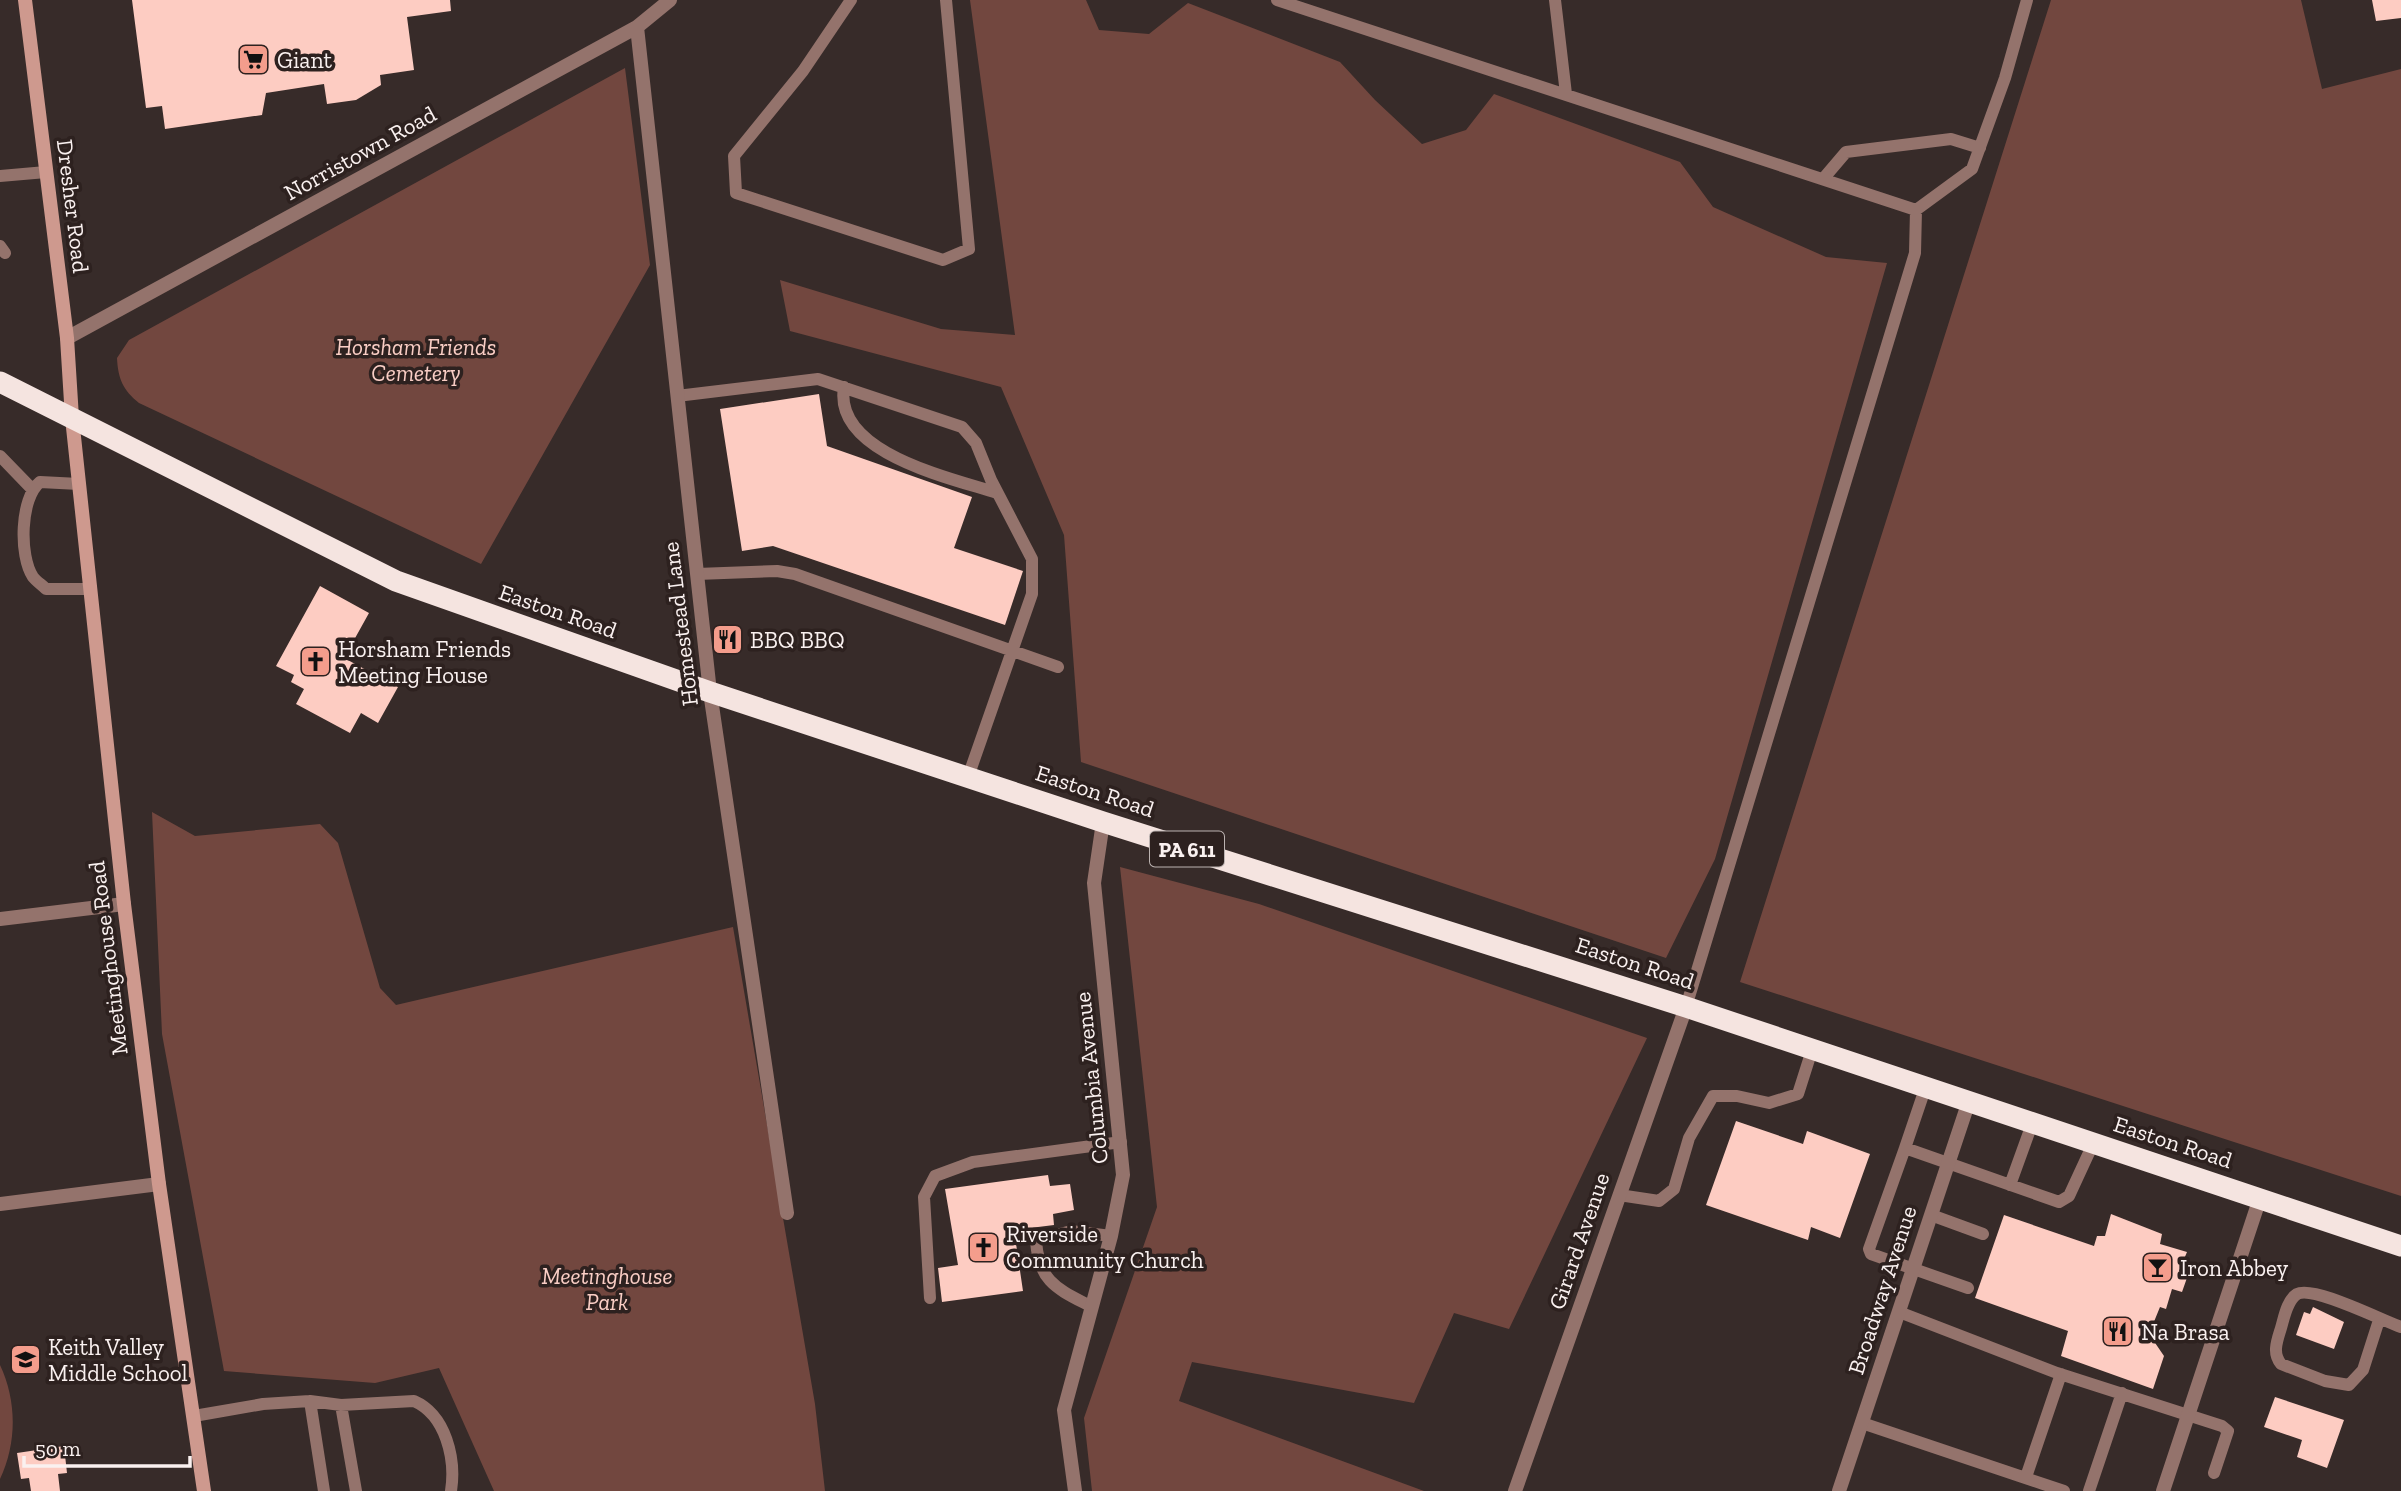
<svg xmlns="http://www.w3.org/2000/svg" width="2401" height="1491" font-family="'Zilla Slab',serif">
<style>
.green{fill:#72473f}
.building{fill:#fdccc2}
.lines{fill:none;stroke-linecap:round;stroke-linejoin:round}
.lane{stroke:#94736c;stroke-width:12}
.street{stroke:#94736c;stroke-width:14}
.secondary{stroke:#ce998e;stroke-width:14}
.highway{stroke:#f5e4e0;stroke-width:21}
.labels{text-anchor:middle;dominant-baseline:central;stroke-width:7;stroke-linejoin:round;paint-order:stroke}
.shield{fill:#2d211f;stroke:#bcb3b1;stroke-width:2}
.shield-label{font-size:21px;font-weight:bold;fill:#faf1f0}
.poi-label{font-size:23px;fill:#faf1f0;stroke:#2d211f;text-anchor:start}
.street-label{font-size:23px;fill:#faf1f0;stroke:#2d211f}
.park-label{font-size:23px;font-style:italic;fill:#facec5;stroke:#2d211f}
</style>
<rect width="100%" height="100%" fill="#372b29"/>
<path class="green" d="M970 0H1086L1099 30 1149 34 1188 3 1340 62 1375 100 1422 144 1466 130 1494 94 1680 162 1713 207 1826 257 1887 263 1715 859 1666 958 1081 762 1064 535 1001 387 790 331 780 280 941 329 1015 335Z
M2051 0H2301L2322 89 2401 69V1196L1740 982Z
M625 68 650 265 481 564 139 403C123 390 118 379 117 358L129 340Z
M152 812 195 836 320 824 338 843 380 988 396 1005 733 927 815 1404 825 1491H494L439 1368 375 1383 224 1371 162 1034Z
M1120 867 1259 904 1647 1038 1509 1329 1454 1313 1414 1403 1192 1362 1179 1401 1424 1491H1092L1084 1418 1157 1207Z
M0 1365C17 1401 17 1443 0 1479Z"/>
<path class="building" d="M132 0H450L451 11 407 17 414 70 380 75 381 85 356 100 327 104 324 84 266 93 262 115 165 129 162 106 146 108Z
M2372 0H2401V18L2376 21Z
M819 394 827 446 972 497 954 548 1023 571 1005 625 773 546 742 551 720 409Z
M320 586 369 613 344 658 398 687 378 723 361 713 350 733 296 704 304 689 291 682 294 675 276 666Z
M1736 1121 1803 1144 1807 1131 1870 1154 1840 1238 1811 1227 1808 1240 1706 1205Z
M1048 1175 1050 1186 1070 1184 1074 1210 1053 1214 1054 1225 1014 1230 1023 1291 942 1302 938 1268 958 1265 945 1189Z
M2111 1214 2162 1234 2160 1244 2187 1252 2179 1271 2188 1275 2182 1292 2172 1289 2166 1309 2160 1307 2149 1334 2164 1356 2153 1389 2061 1356 2068 1331 1975 1298 2004 1215 2094 1246 2097 1236H2105Z
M2313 1307 2344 1322 2334 1349 2296 1335 2304 1312 2310 1314Z
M2275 1397 2344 1420 2327 1468 2297 1457 2302 1440 2264 1427Z
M64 1446 67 1473 58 1474 60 1491H31L29 1478 21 1479 17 1453Z"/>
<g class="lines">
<path class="lane" d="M851 0 803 71 734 156 736 193 943 260 969 249 946 0
M1277 0 1916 210
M1555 0 1566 94
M0 176 46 172
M1823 179 1846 152 1951 139 1980 148
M0 246 5 253
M844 387C833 453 951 478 997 493
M677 396 818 379 962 427 976 443 991 480 1032 559V594L968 777
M0 456 32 489
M79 484 40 482C20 498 19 556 33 577 36 581 42 585 46 589H90
M697 574 777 571 795 574 1058 667
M1686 1007 1915 253 1916 210 1972 169 2005 78 2027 0
M1925 1089 1905 1148 2059 1202 2069 1196 2093 1144
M1905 1148 1869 1249 1871 1254 1968 1288
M2010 1185 2032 1124
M1619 1195 1659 1201 1674 1189 1689 1138 1713 1096H1737L1769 1103 1798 1094 1812 1050
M1931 1215 1983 1234
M930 1298 924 1197 935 1176 973 1162 1121 1142
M1092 1307C1058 1289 1039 1283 1036 1241L1071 1231 1111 1236
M1899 1312 2057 1373 2222 1426 2228 1431 2214 1473
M2379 1320 2363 1370 2349 1385 2325 1381 2281 1364C2272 1353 2277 1341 2281 1328 2284 1318 2287 1300 2297 1294 2313 1285 2381 1320 2401 1327
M310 1401 324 1491
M341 1405 356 1491
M194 1416 263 1404 310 1401 341 1405 414 1401C446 1415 456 1459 451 1491
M1862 1423 2064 1491
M2026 1477 2061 1374
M2089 1491 2122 1393"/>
<path class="street" d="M637 27 710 692 787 1213
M67 338 637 27 670 0
M0 919 124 904
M0 1204 159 1184
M1075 1491 1064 1410 1111 1236 1123 1175 1094 883 1103 822
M1515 1491 1686 1007
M1839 1491 1968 1104
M2163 1491 2260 1198"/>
<path class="secondary" d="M25 0 67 338 72 418 124 904 159 1184 204 1491"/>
<path class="highway" d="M0 382 396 581 710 692 1103 822 1686 1007 2401 1246"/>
</g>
<defs>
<symbol id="supermarket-square" viewBox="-11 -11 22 22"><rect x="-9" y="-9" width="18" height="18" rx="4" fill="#f49d8c" stroke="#2d211f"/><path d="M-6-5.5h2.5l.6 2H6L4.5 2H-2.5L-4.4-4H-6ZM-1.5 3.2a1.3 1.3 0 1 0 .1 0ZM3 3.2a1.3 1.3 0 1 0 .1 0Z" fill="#111"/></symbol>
<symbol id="restaurant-square" viewBox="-11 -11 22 22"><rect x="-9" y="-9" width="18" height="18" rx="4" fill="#f49d8c" stroke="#2d211f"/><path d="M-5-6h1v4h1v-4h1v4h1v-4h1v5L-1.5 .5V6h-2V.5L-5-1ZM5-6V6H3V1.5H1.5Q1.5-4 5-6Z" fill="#111"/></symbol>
<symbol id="church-square" viewBox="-11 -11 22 22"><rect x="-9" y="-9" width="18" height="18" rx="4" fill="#f49d8c" stroke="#2d211f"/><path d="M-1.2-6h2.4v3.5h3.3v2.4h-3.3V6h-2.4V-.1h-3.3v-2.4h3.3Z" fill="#111"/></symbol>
<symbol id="bar-square" viewBox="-11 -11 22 22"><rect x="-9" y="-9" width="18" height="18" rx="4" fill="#f49d8c" stroke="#2d211f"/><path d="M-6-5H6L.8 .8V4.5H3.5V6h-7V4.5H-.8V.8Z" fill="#111"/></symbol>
<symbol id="school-square" viewBox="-11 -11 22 22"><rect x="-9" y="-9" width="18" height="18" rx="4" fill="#f49d8c" stroke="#2d211f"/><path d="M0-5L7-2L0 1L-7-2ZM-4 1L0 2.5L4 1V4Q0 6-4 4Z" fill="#111"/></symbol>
</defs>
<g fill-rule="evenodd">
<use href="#supermarket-square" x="236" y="42" width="35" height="35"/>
<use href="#restaurant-square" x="710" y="622" width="35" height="35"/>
<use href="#church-square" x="298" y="644" width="35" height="35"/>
<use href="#church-square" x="966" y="1230" width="35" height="35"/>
<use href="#bar-square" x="2140" y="1250" width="35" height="35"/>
<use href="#restaurant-square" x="2100" y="1314" width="35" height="35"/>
<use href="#school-square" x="8" y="1342" width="35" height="35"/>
</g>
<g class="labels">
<rect class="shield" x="1150" y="831.5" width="74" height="35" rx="5"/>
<g class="shield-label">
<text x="1187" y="849">PA 611</text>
</g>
<g class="poi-label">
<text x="277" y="60">Giant</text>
<text x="750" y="640">BBQ BBQ</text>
<text x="338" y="649">Horsham Friends<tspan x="338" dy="26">Meeting House</tspan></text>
<text x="1006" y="1234">Riverside<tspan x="1006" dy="26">Community Church</tspan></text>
<text x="2180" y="1268">Iron Abbey</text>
<text x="2141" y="1332">Na Brasa</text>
<text x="48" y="1347">Keith Valley<tspan x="48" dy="26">Middle School</tspan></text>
</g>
<g class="street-label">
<text transform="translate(360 153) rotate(-29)">Norristown Road</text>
<text transform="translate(73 206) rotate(83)">Dresher Road</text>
<text transform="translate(558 611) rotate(19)">Easton Road</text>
<text transform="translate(680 624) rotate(-97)">Homestead Lane</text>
<text transform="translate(1095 791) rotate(18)">Easton Road</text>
<text transform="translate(108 958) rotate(-97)">Meetinghouse Road</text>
<text transform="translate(1635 963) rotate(18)">Easton Road</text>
<text transform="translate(1091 1078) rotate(-96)">Columbia Avenue</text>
<text transform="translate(2173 1142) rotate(18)">Easton Road</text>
<text transform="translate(1579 1241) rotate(-71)">Girard Avenue</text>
<text transform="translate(1882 1290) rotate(-72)">Broadway Avenue</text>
</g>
<g class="park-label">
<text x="416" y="347">Horsham Friends<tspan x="416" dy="26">Cemetery</tspan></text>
<text x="607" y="1276">Meetinghouse<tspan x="607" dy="26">Park</tspan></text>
</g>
</g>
<path d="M24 1456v10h166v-10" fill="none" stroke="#faf1f0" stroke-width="3.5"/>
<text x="35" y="1456" font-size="21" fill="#faf1f0" stroke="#2d211f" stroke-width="5" paint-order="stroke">50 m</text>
</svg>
